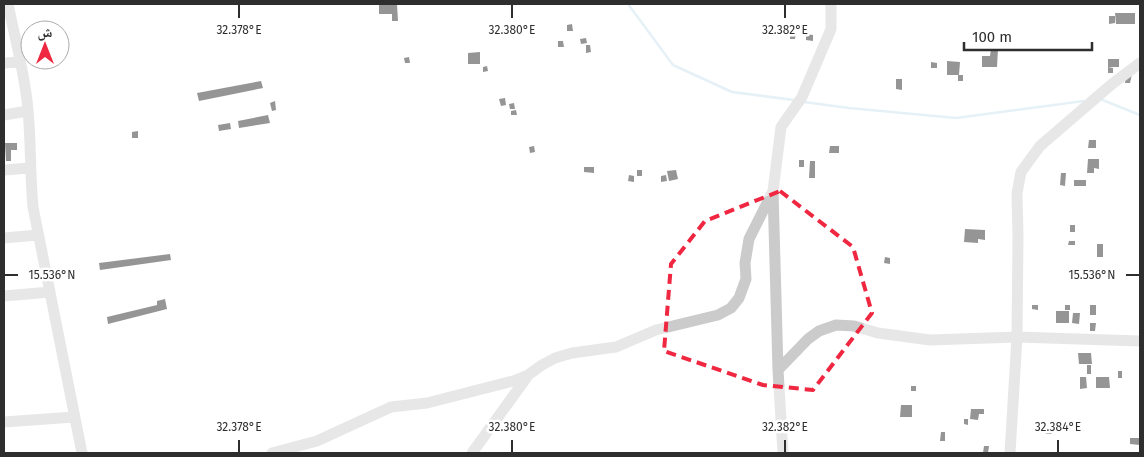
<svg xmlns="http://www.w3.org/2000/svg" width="1144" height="457" font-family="'Fira Sans','Noto Naskh Arabic',sans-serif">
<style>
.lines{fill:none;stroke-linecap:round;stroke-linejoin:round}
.stream{stroke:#c6e0ee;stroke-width:2.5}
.building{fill:#151515}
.minor{stroke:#cbcbcb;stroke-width:11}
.marked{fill:none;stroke:#ef2740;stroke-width:4;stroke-dasharray:10 6;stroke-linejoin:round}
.ticks{fill:none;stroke:#2e2e2e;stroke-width:2}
.ticks-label{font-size:12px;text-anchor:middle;fill:#2e2e2e;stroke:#fff;stroke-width:5;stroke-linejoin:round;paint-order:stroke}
</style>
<rect width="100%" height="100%" fill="#fff"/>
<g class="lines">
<path class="stream" d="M628 4 673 65 732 92 794 100
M1100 99 1140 115
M804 102 849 108 956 118 1084 101"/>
</g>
<path class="building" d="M379 4H397L398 21H392V14H379Z
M1115 13H1135V24H1116Z
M1109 16H1115V23L1109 24Z
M572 24 573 31H567V25Z
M790 32H796L795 39H790Z
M806 34 813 35V41L806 40Z
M586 38 587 43 581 44 580 39Z
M558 41H563L564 47H558Z
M586 45H590L591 52 586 53Z
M26 48H30V58H26Z
M991 49H998L997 67H982V56H990Z
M480 52V64H468V53Z
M409 57 410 63H405L404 58Z
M1108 59H1119V67H1108Z
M947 61 960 62 959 75H947Z
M931 62 937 63V68H931Z
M487 66 488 71 483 72V67Z
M1108 67 1113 68V73H1108Z
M1126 73 1132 74 1130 83H1125Z
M958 75H963V81H958Z
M896 79H902V90L896 89Z
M261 81 263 88 199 101 197 93Z
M505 98 506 105 501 106 499 99Z
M275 101 276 110 272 111 270 103Z
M514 103 515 109H510L509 104Z
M516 110 517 115H511V111Z
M268 115 270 123 239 128 238 121Z
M230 123 231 129 219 131 218 125Z
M138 131V138H132V132Z
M1089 140H1096V148H1088Z
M5 143H17V150H11V161H6Z
M534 146 535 152 530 153 529 147Z
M830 146H839V153H829Z
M1088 159H1099V169L1094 168V173H1087Z
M799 160H804V167H799Z
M810 161H815V178H809Z
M584 167H594V173L584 172Z
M637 170H642V176H637Z
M676 170 678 179 669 181 667 171Z
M1061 173H1066L1065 186 1060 185Z
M629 175 634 176V182L628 181Z
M666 175 667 181 661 182V176Z
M1074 180H1086V186H1074Z
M1070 225H1075V232H1070Z
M965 229 985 230V240L978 239V243L964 242Z
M1069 241H1075V245H1068Z
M1097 244H1103V257H1097Z
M170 254 171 260 100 270 99 263Z
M885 257 890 258V264L884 263Z
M165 299 167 309 108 324 107 317 157 305V301Z
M1032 305H1038V310L1032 309Z
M1065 305H1070V310H1065Z
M1090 305H1096V315H1090Z
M1056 311H1069V323H1056Z
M1073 313H1080L1079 324 1072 323Z
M1090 323H1096L1095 331H1090Z
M1078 353H1091L1092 364H1079Z
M1087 365H1091V374H1087Z
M1118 371H1122V378H1118Z
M1080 377H1086L1087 388 1080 389Z
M1096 377H1109L1110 388H1096Z
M911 386H916V391H911Z
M901 405H912V417H900Z
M971 409H984V414H979L978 420 970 419Z
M964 419H968V425L964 424Z
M1046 428H1052V434H1046Z
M941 432H945V441H940Z
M1130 438H1140V445L1130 444Z
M984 446H989L988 453H983Z"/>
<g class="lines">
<path class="minor" d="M8 4C15 39 25 74 28 110 31 143 30 175 33 207L82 453
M4 63 20 62
M4 115 28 111
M4 170 29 168
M4 238 38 235
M4 296 50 292
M778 370 808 339 819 331 836 325 854 326 878 333 930 340 1017 337 1140 341
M4 422 74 417
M272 453 317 441 391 407 427 403 513 381 528 375 542 365 555 358 572 353 616 347 656 330 718 315 731 308 739 298 746 279 745 263 749 239 773 191
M472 453 527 377
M783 453 778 370 773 191 781 127 802 97 831 29V4
M1010 453 1017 337 1018 236 1017 193 1021 172 1040 146 1112 84 1140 63"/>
</g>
<path d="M0 0H1144V457H0ZM780 191 853 247 872 313 813 390 763 385 664 351 671 264 705 221Z" fill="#fff" fill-opacity=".55" fill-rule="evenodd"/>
<path class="marked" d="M780 191 853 247 872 313 813 390 763 385 664 351 671 264 705 221Z"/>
<path class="ticks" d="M239 5V18M512 5V18M785 5V18M5 275H18M1126 275H1139M239 440V452M512 440V452M785 440V452M1058 440V452"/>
<g class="ticks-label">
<text x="239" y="34">32.378°E</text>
<text x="512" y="34">32.380°E</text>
<text x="785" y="34">32.382°E</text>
<text x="52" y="279">15.536°N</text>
<text x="1092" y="279">15.536°N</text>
<text x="239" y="431">32.378°E</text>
<text x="512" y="431">32.380°E</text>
<text x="785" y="431">32.382°E</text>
<text x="1058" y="431">32.384°E</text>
</g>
<rect width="1144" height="457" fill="none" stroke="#2e2e2e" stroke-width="10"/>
<g transform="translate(45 45)"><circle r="24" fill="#ffffff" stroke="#ababab"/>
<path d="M0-4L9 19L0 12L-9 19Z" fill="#ef2740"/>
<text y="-8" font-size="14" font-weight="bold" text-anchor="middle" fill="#2e2e2e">ش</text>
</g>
<path d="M964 42v8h128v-8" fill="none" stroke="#2e2e2e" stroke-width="2.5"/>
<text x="972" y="42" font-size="15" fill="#2e2e2e" stroke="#ffffff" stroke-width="4" paint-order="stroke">100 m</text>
</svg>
